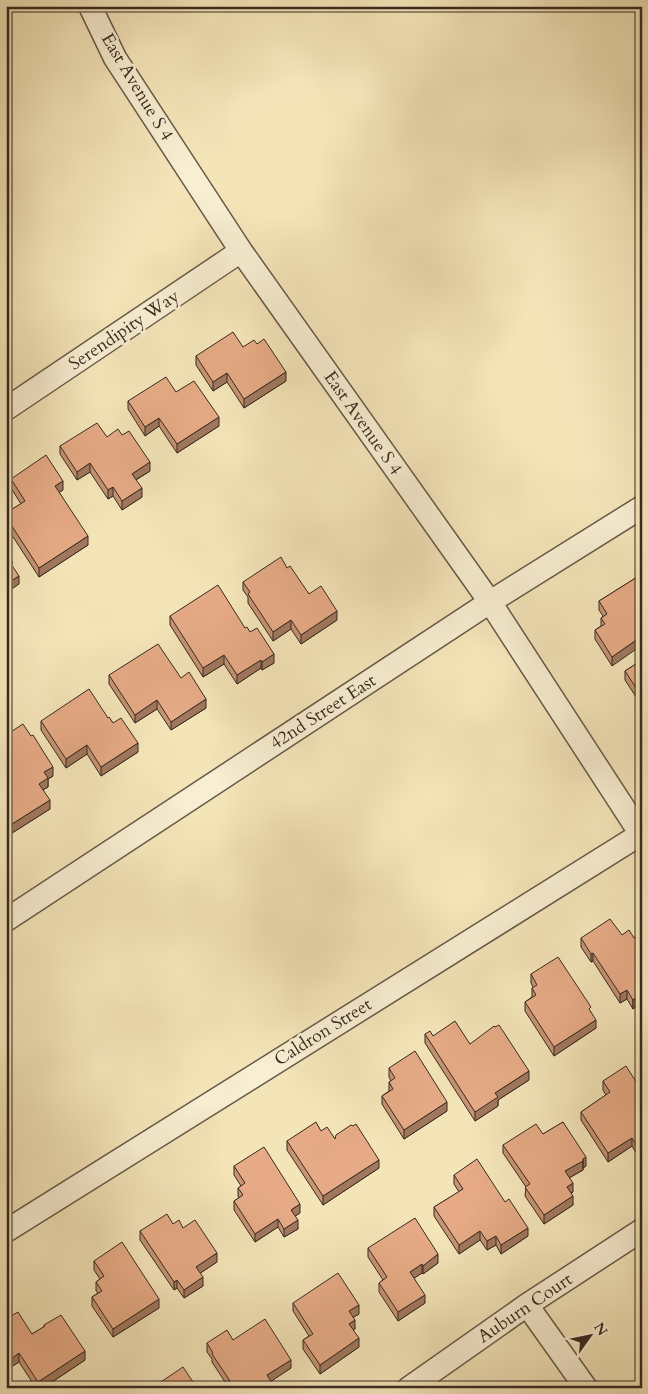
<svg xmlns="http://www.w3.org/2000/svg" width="648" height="1394" font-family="Cardo,serif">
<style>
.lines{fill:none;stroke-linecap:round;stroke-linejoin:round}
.street-casing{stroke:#665947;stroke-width:25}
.street{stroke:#f8eed2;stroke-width:22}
.wall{fill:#c69373;stroke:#372a21}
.shaded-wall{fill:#a1785e;stroke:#372a21}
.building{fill:#e6ab86;stroke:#372a21}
.labels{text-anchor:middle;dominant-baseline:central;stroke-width:5;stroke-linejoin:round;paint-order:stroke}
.street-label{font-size:18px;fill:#372a21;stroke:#f8eed2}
</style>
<rect width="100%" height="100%" fill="#f4e5b9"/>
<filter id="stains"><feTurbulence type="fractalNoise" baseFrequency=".004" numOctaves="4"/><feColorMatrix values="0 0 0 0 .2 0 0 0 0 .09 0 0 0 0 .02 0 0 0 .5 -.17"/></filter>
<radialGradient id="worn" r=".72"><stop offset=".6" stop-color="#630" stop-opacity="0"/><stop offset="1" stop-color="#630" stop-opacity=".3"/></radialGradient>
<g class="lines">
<defs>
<path id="street" d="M90 6 115 58 241 251 490 602 642 836
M6 409 241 251
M6 920 490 602 642 507
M6 1231 641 834
M527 1305 586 1388
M409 1388 527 1305 642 1230"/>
</defs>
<use href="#street" class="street-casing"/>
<use href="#street" class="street"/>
</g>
<path class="wall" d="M243 347 286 381 244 408 227 382 213 391 196 365V356Z
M176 392 219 426 177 453 159 426 145 436 128 409V401Z
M107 437 150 471 136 480 142 497 122 510 113 496 108 499 90 472 77 480 60 454V446Z
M11 479 63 490 59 492 88 545 39 577 6 526V513L21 504 11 488Z
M287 568 309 594 337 620 301 644 291 629 273 641 248 603V597L243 590V582Z
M642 574 612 666 595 639V630L601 626V618L603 616 599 610V601Z
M170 616 245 628 250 632 274 663 262 670 261 668 237 684 224 664 203 677 170 625Z
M642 660V706L625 680V671Z
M109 675 206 708 171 730 157 709 135 723 109 684Z
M108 718 113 723 138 752 101 776 87 754 66 768 41 730V721Z
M6 735 53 776 48 779V787L43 790 50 809 12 833 6 824Z
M622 935 634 938 633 1009 627 999 620 1003 593 961 591 962 581 947V938Z
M531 974 591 1012 596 1028 554 1056 525 1011V1002L532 997V988L533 987 531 983Z
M425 1034 470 1044 529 1080 498 1100V1106L475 1121 425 1043Z
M389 1068 447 1111 404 1139 382 1104V1096L389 1091V1082L391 1081 389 1077Z
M603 1081 642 1091 641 1161 632 1146 608 1162 581 1120V1112L606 1095 603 1090Z
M563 1122 586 1166 583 1168V1170L569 1178 573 1192 571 1193 573 1205 544 1224 525 1196 526 1187 503 1153V1145L543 1134Z
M335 1139 379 1168 323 1205 287 1150V1141Z
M234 1166 300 1213 295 1216 298 1229 284 1237 278 1227 255 1242 234 1210V1201L239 1198 238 1196V1188L241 1186 234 1175Z
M454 1175 528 1236 501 1254 496 1245 487 1250 480 1240 459 1254 434 1216V1207L459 1192 454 1184Z
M173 1224 183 1228 217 1262 200 1273 203 1286 184 1298 177 1288 174 1290 140 1240V1231Z
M368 1248 438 1263 423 1274 422 1273 414 1278 425 1303 398 1321 379 1292V1283L383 1280 368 1257Z
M94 1261 159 1308 113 1337 92 1306V1297L98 1293 96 1291V1282L100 1279 94 1270Z
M293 1303 359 1314 353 1317 355 1329 353 1330 359 1347 320 1374 303 1349V1340L309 1336 293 1311Z
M6 1319 32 1334 44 1327V1325L85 1360 43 1388H36L19 1362 11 1367 6 1361Z
M233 1340 291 1368 271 1381 275 1388H227V1385L212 1362V1359L207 1352V1343Z"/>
<path class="shaded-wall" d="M286 372V381L244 408V399Z
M227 373V382L213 391V382Z
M219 417V426L177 453V444Z
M159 418V426L145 436V427Z
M150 462V471L132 482V474Z
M90 463V472L77 480V472Z
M63 481V490L55 495V486Z
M113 487V496L108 499V490Z
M142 488V497L122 510V501Z
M88 536V545L39 577V568Z
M19 576V584L6 593V584Z
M337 611V620L301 644V635Z
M291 620V629L273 641V632Z
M642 636V645L612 666V657Z
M274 654V663L262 670V662Z
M224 655V664L203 677V668Z
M261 660V668L237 684V675Z
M206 699V708L171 730V722Z
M157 700V709L135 723V715Z
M138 743V752L101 776V767Z
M87 745V754L66 768V759Z
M53 767V776L48 779V787L39 792V784L44 772Z
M50 800V809L12 833V824Z
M593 953V961L591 962V954Z
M627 990V999L620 1003V994Z
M642 994V1003L633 1009V1000Z
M596 1020V1028L554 1056V1047Z
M529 1071V1080L498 1100V1106L475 1121V1112L495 1093Z
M447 1102V1111L404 1139V1130Z
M632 1138V1146L608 1162V1153Z
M586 1157V1166L583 1168V1159Z
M379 1160V1168L323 1205V1196Z
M583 1161V1170L565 1180V1171Z
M573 1183V1192L567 1196V1187Z
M573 1196V1205L544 1224V1215Z
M300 1204V1213L291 1219V1210Z
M278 1219V1227L255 1242V1234Z
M298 1220V1229L284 1237V1229Z
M528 1228V1236L501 1254V1245Z
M480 1231V1240L459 1254V1245Z
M496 1236V1245L487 1250V1241Z
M217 1253V1262L196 1276V1267Z
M438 1254V1263L423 1274V1266Z
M422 1264V1273L410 1281V1272Z
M203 1277V1286L184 1298V1290Z
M177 1280V1288L174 1290V1282Z
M425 1295V1303L398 1321V1312Z
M159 1299V1308L113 1337V1329Z
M359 1305V1314L349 1320V1311Z
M355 1320V1329L349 1332V1324Z
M359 1338V1347L320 1374V1365Z
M85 1351V1360L43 1388H38V1382Z
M19 1353V1362L11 1367V1359Z
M291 1360V1368L267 1384V1375Z"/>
<path class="building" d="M233 332 243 347 254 340 257 344 264 339 286 372 244 399 227 373 213 382 196 356Z
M166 377 176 392 194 381 219 417 177 444 159 418 145 427 128 401Z
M97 423 107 437 118 429 122 435 129 431 150 462 132 474 142 488 122 501 113 487 108 490 90 463 77 472 60 446Z
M46 455 63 481 55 486 88 536 39 568 6 517V513L25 501 11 479Z
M6 552 13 563 11 564 19 576 6 584Z
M281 557 287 568 290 566 309 594 321 586 337 611 301 635 291 620 273 632 248 594 250 592 243 582Z
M642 574V636L612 657 595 630 605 624 601 618 607 614 599 601Z
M218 585 245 628 247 627 250 632 257 628 274 654 262 662 261 660 237 675 224 655 203 668 170 616Z
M158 644 181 678 189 672 206 699 171 722 157 700 135 715 109 675Z
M642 660V697L625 671Z
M89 689 108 718 109 717 113 723 121 718 138 743 101 767 87 745 66 759 41 721Z
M23 724 31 736 33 735 53 767 44 772 48 778 39 784 50 800 12 824 6 815V735Z
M610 919 622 935 629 930 634 938 642 933V980L639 982 642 987V994L633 1000 627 990 620 994 593 953 591 954 581 938Z
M558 957 591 1007 589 1009 596 1020 554 1047 525 1002 536 995 532 988 537 985 531 974Z
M455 1021 470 1044 494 1026 495 1027 499 1025 529 1071 495 1093 498 1097 475 1112 425 1034 430 1031 433 1036Z
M415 1051 447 1102 404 1130 382 1096 393 1089 389 1082 395 1078 389 1068Z
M626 1066 642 1091V1153L632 1138 608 1153 581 1112 610 1092 603 1081Z
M316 1122 321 1131 327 1127 335 1139 336 1135 351 1125 353 1126 356 1124 379 1160 323 1196 287 1141Z
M563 1122 586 1157 583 1159V1161L565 1171 573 1183 567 1187 573 1196 544 1215 525 1187 530 1184 503 1145 536 1124 543 1134Z
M264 1147 300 1204 291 1210 298 1220 284 1229 278 1219 255 1234 234 1201 243 1195 238 1188 245 1183 234 1166Z
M477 1159 505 1202 509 1199 528 1228 501 1245 496 1236 487 1241 480 1231 459 1245 434 1207 463 1189 454 1175Z
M167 1214 173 1224 179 1220 183 1228 195 1220 217 1253 196 1267 203 1277 184 1290 177 1280 174 1282 140 1231Z
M415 1218 438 1254 423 1266 422 1264 410 1272 425 1295 398 1312 379 1283 387 1277 368 1248Z
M122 1242 159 1299 113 1329 92 1297 102 1291 96 1282 104 1276 94 1261Z
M338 1273 359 1305 349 1311 355 1320 349 1324 359 1338 320 1365 303 1340 313 1334 293 1303Z
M18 1312 32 1334 45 1326 44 1325 61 1315 85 1351 38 1382 19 1353 11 1359 6 1352V1319Z
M265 1319 291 1360 267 1375 275 1388H230L227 1383 230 1381 212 1354 213 1353 207 1343 227 1330 233 1340Z
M183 1367 197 1388H152Z"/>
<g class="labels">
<g class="street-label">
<text transform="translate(137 87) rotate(59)">East Avenue S 4</text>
<text transform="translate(124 330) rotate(-34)">Serendipity Way</text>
<text transform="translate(363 423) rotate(55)">East Avenue S 4</text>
<text transform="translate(323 712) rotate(-33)">42nd Street East</text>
<text transform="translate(323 1032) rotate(-32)">Caldron Street</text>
<text transform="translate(525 1308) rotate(-34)">Auburn Court</text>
</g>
</g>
<rect width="648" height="1394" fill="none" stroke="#f4e5b9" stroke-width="25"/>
<rect x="8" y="8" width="633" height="1379" fill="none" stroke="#372a21" stroke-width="2.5"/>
<rect x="12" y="12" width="623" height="1369" fill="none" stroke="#372a21"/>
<g transform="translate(590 1336) rotate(57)" stroke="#f8eed2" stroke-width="4" paint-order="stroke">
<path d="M0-4L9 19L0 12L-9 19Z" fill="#372a21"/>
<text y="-8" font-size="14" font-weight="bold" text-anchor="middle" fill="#372a21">N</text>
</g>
<rect width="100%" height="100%" filter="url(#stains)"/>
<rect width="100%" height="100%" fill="url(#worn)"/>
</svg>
